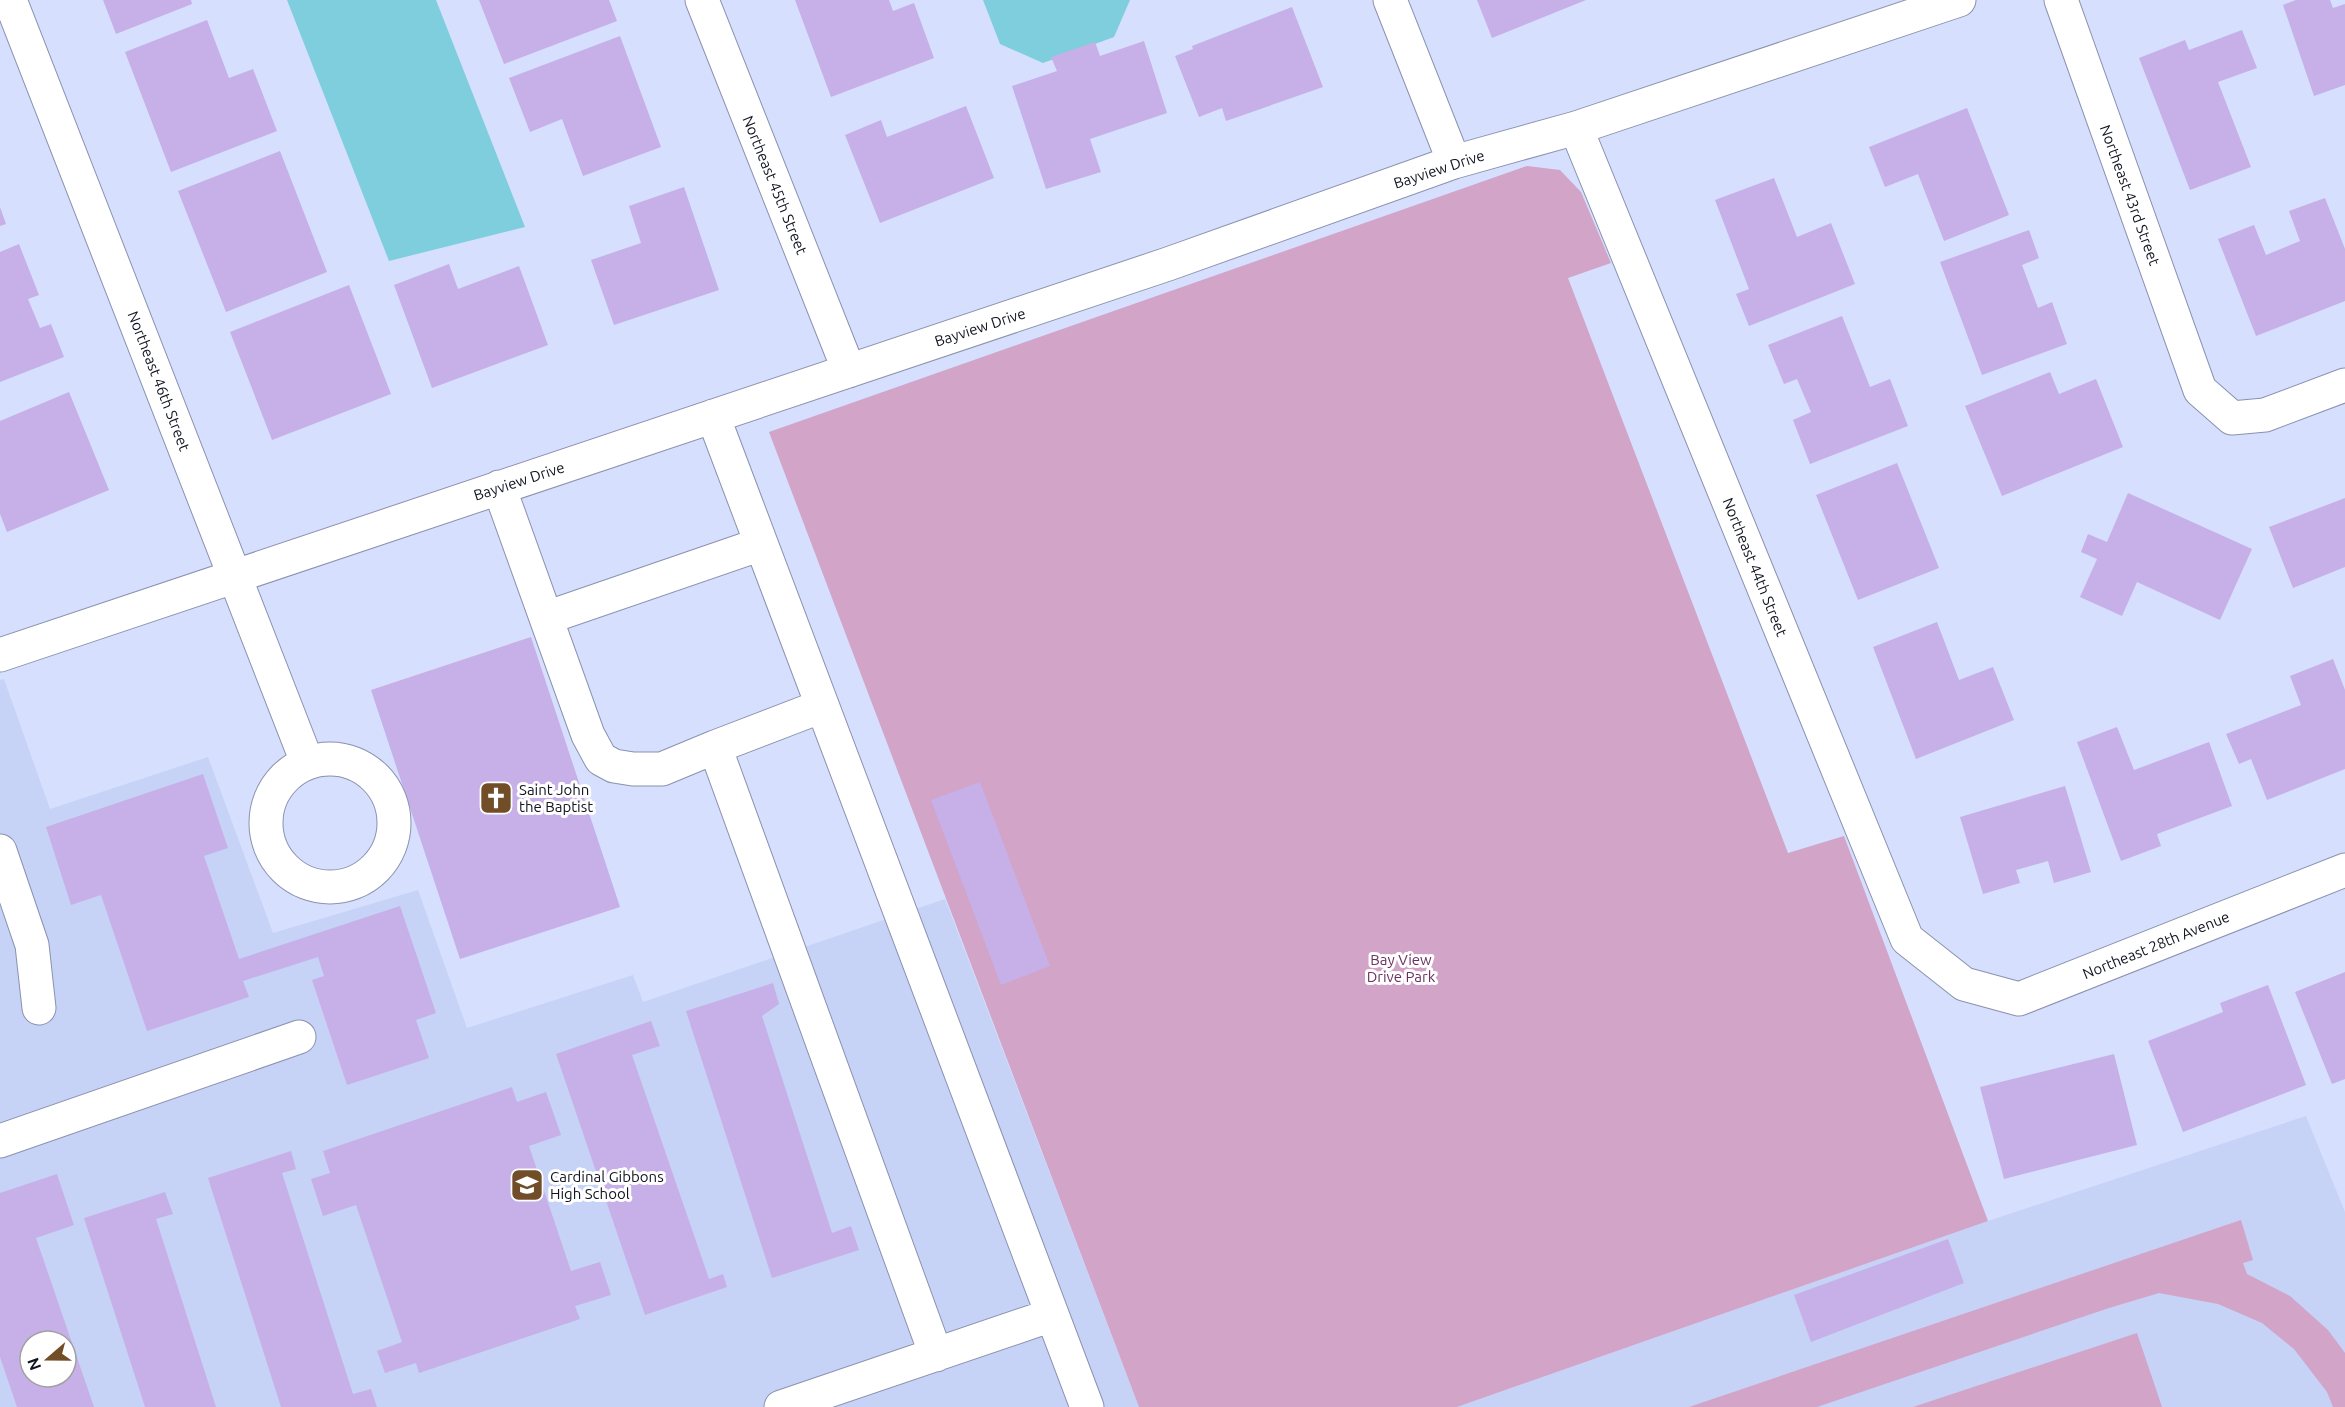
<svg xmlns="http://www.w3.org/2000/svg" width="2345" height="1407" font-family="Ubuntu,sans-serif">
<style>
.built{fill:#c7d2f7;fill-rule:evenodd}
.green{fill:#d1a4c8}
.water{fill:#7ecedd}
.building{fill:#c6b0e7;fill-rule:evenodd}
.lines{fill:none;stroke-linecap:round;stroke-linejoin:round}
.minor-casing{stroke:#8a92ae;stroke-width:35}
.minor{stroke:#fff;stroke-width:33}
.labels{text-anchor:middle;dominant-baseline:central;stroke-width:6;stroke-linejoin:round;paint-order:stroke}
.street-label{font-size:15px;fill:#11141f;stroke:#fff}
.poi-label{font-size:15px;fill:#11141f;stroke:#fff;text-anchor:start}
.park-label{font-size:15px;fill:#6c2f63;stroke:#fff}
</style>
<rect width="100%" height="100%" fill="#d6dffd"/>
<path class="built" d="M4 679 50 809 208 757 273 933 418 890 467 1028 633 975 643 1002 945 899 1139 1407H0V680ZM30 1341H66V1377H30Z
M2306 1116 2345 1212V1407H1457L1988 1221Z"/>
<path class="green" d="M1527 166 1560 170 1581 192 1611 263 1568 278 1788 853 1844 836 1988 1221 1457 1407H1139L769 432Z
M2241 1220 2253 1260 2243 1263 2247 1274 2290 1296 2328 1330 2345 1353V1407H2333L2327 1392 2294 1349 2262 1323 2218 1304 2159 1293 2109 1308 1817 1407H1689Z
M2137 1333 2162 1407H1913Z"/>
<path class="water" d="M287 0H436L525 227 389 261Z
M983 0H1130L1114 37 1043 63 1000 44Z"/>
<path class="building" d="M103 0H191L192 4 116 34Z
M479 0H609L617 21 504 64Z
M795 0H889L893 11 914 3 934 58 831 97Z
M1477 0H1586L1492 38Z
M2296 0H2330L2333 8 2345 4V85L2314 96 2283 5Z
M1292 7 1323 87 1226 121 1222 108 1199 117 1175 56 1193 49 1192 46Z
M207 20 229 78 253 69 277 131 171 172 125 52Z
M2242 30 2257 68 2218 82 2251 167 2190 190 2139 58 2185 40 2189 50Z
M620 36 661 147 583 176 562 119 530 132 509 78Z
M1144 41 1167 113 1090 139 1101 172 1046 189 1012 86 1057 71 1051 57 1095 42 1100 56Z
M966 106 994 178 880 223 845 135 881 120 887 137Z
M1967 108 2009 215 1944 241 1918 174 1885 187 1869 147Z
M280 151 327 272 226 312 178 191Z
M1774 178 1797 237 1831 223 1855 284 1749 326 1736 294 1749 289 1715 200Z
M684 187 719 290 614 325 591 260 641 243 629 206Z
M2325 198 2345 249V301L2256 336 2218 239 2254 225 2266 255 2300 241 2289 211Z
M0 207 6 224 0 226Z
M2029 230 2039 258 2022 265 2038 308 2052 302 2067 344 1982 375 1940 262Z
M19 244 39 295 28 299 40 328 51 324 64 357 0 382V252Z
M449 264 458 289 519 266 548 345 432 388 394 285Z
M349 285 391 394 272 440 230 332Z
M1842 316 1870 387 1890 379 1908 426 1810 464 1793 420 1811 412 1797 379 1784 384 1768 345Z
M2050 372 2059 394 2096 379 2123 447 2002 496 1965 406Z
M69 392 109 490 7 532 0 514V421Z
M1897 463 1939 568 1858 600 1816 495Z
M2128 493 2252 549 2220 620 2137 582 2122 616 2080 597 2097 559 2081 552 2088 534 2107 542Z
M2345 498V567L2293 588 2269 527Z
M1937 622 1959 680 1993 667 2014 720 1916 759 1873 647Z
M531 637 620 907 460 959 371 690Z
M2333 659 2345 690V769L2267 800 2251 759 2239 764 2226 734 2301 705 2290 676Z
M2117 727 2134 770 2209 742 2232 806 2157 834 2161 846 2121 861 2077 742Z
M203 774 228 848 204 856 239 959 400 906 436 1013 416 1020 429 1058 347 1085 312 980 324 976 318 957 243 981 249 997 147 1031 101 895 71 905 46 827Z
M980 782 1050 966 1001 985 931 800Z
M2065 786 2091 872 2054 883 2048 861 2016 870 2020 883 1983 894 1960 817Z
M2345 972V1079L2332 1084 2295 992Z
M773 983 779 1004 762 1016 832 1233 851 1226 859 1250 772 1278 686 1011Z
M2268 985 2306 1085 2183 1132 2148 1041 2223 1012 2220 1003Z
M651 1021 660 1046 632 1055 709 1279 723 1274 727 1287 645 1315 556 1054Z
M2114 1054 2137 1145 2004 1179 1980 1087Z
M512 1087 517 1102 546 1092 561 1135 529 1146 571 1271 600 1262 611 1295 575 1306 580 1319 419 1373 416 1363 385 1373 377 1351 402 1342 356 1205 323 1216 311 1179 330 1173 323 1151Z
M291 1151 296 1169 282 1173 353 1394 371 1389 377 1407H281L208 1178Z
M57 1174 74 1225 36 1238 94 1407H17L0 1357V1193ZM30 1341H66V1377H30Z
M165 1192 173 1214 156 1219 216 1407H145L84 1218Z
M1948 1239 1964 1283 1811 1342 1794 1295Z"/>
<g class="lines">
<defs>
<path id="minor" d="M10 0 307 762
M702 0 849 371
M1390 0 1454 162
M2061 0 2200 390 2232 418 2265 415 2345 385
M1576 128 1907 939 1964 984 2019 999 2345 870
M713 416 1087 1407
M499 487 588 735 601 759 614 766 633 769H662L715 747 936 1355
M546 618 761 544
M0 655 1168 264 1454 162 1576 128 1959 0
M715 747 822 706
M266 823a64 64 0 1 1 128 0a64 64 0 1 1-128 0Z
M0 851 32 945 39 1008
M0 1141 299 1037
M781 1407 1052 1315"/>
</defs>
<use href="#minor" class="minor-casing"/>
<use href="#minor" class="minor"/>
</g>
<defs>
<symbol id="church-square" viewBox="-11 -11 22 22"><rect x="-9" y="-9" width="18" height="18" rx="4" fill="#724e28" stroke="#fff"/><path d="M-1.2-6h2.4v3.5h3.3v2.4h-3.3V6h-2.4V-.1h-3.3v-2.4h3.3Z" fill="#fff"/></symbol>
<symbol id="school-square" viewBox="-11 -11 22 22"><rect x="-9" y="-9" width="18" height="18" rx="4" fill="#724e28" stroke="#fff"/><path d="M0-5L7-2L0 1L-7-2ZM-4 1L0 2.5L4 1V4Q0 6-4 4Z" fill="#fff"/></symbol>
</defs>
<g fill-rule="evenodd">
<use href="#church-square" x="477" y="779" width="38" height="38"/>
<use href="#school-square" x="508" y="1166" width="38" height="38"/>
</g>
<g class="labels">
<g class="street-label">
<text transform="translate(1439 169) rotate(-18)">Bayview Drive</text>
<text transform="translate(775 185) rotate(68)">Northeast 45th Street</text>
<text transform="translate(2130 195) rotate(70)">Northeast 43rd Street</text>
<text transform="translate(980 327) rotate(-18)">Bayview Drive</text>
<text transform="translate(159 381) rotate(69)">Northeast 46th Street</text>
<text transform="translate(519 481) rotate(-18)">Bayview Drive</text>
<text transform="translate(1755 567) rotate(68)">Northeast 44th Street</text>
<text transform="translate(2156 945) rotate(-22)">Northeast 28th Avenue</text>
</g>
<g class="poi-label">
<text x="519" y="789">Saint John<tspan x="519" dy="17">the Baptist</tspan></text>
<text x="550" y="1176">Cardinal Gibbons<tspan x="550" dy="17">High School</tspan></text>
</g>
<g class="park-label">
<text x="1401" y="959">Bay View<tspan x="1401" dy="17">Drive Park</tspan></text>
</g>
</g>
<g transform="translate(48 1359) rotate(250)"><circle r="28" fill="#ffffff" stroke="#a0a1a5" stroke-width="1.5"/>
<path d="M0-4.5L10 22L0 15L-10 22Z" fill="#724e28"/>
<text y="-9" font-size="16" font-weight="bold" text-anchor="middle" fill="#11141f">N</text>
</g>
</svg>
